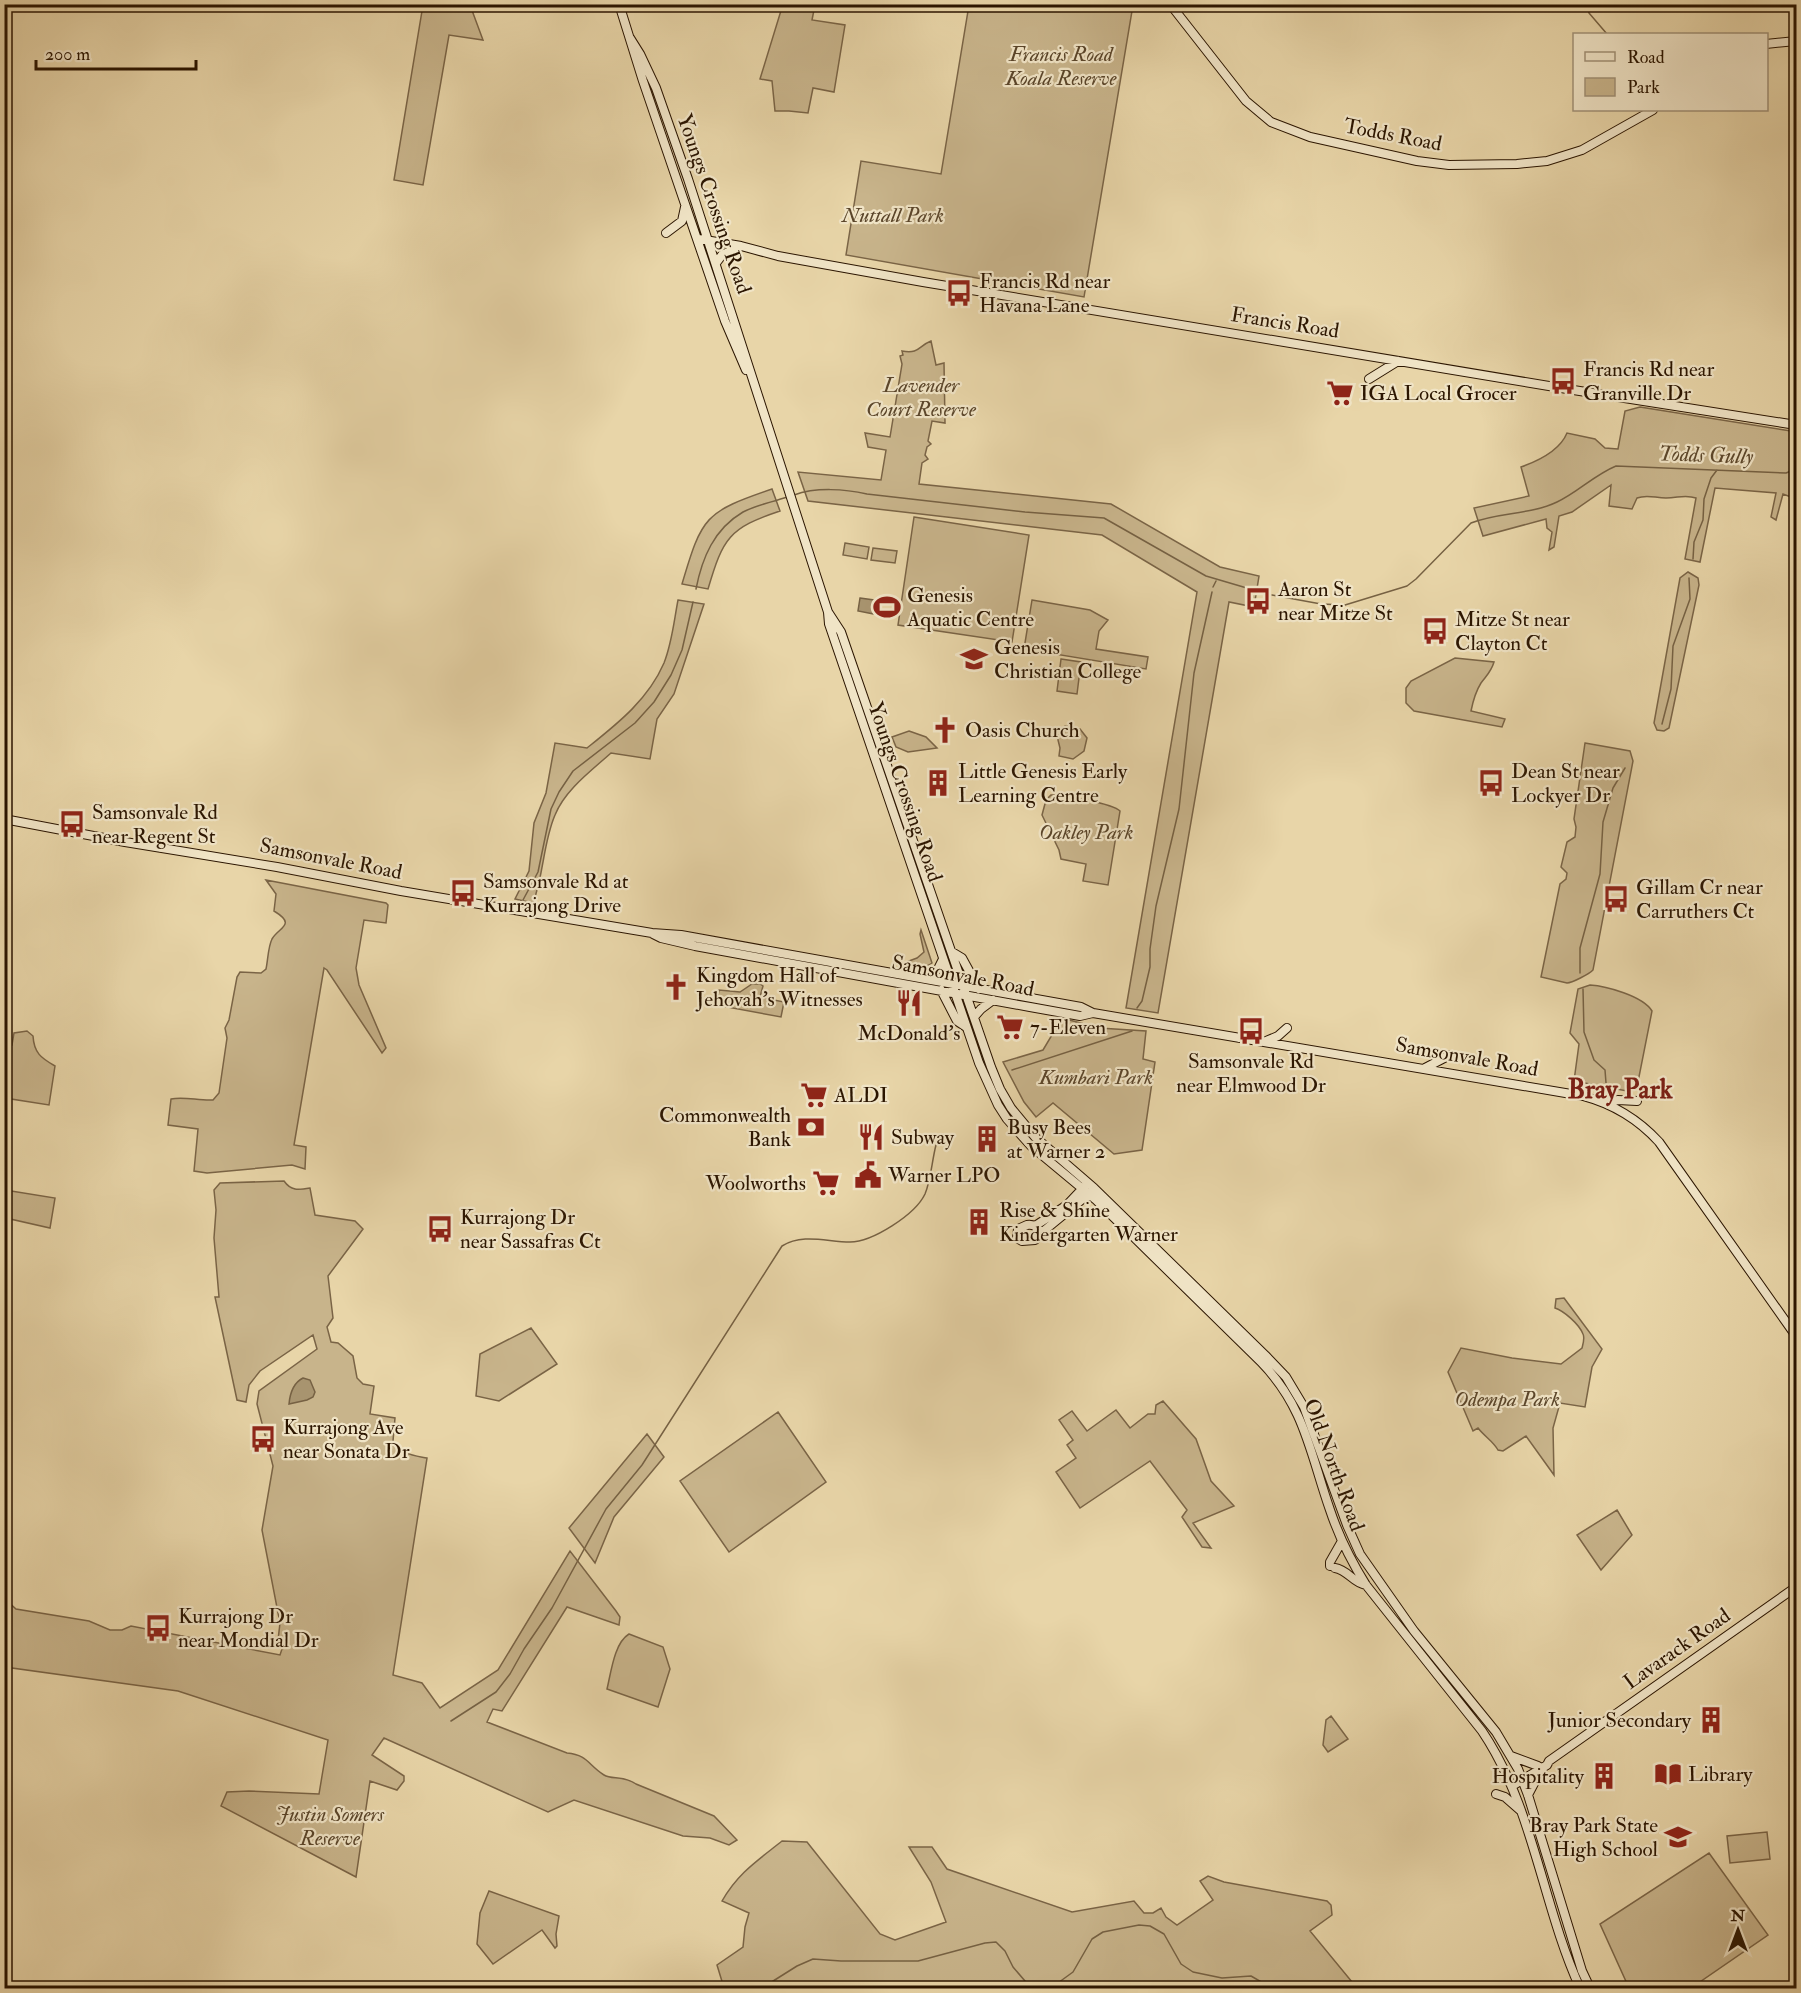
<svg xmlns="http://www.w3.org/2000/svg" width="1801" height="1993" font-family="'IM FELL Double Pica',serif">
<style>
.green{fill:#c8b48b;stroke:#7a6446;stroke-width:1.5}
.water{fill:#a8946f;stroke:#766143;stroke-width:1.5}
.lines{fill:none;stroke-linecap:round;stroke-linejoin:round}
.stream{stroke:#766143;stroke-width:1.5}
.secondary-casing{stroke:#2b1500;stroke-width:10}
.secondary{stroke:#f0e4c6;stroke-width:8}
.labels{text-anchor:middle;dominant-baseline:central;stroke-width:4.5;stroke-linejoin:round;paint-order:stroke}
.park-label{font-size:21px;font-style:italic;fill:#5a452a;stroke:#f0e4c6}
.street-label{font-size:21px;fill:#2b1500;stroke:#f0e4c6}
.poi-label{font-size:21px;fill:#2b1500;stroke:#f0e4c6;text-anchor:start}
.water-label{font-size:22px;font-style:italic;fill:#5d482c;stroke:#f0e4c6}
.district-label{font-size:27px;font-weight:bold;fill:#7a1f14;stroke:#f0e4c6}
</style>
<rect width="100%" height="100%" fill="#e8d5a8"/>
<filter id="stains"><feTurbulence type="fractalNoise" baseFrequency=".00333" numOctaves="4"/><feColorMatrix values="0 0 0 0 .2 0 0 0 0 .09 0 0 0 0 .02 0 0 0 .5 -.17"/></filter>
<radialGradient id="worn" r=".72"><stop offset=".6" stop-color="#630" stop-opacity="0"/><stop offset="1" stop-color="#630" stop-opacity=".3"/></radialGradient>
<path class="green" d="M783 4 815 5 812 20 845 25 834 92 813 88 808 113 789 111H775L772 81 760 79Z
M423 5H470L483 40 449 35 423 185 394 180Z
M969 5H1133L1084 297 846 255 861 161 941 174Z
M931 341 936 365 944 363 945 423 932 421 928 441 931 444 927 447 925 455 928 459 922 463 919 484 1111 504 1220 567 1259 576 1254 607 1229 602 1158 1013 1126 1008 1197 592 1102 535 808 501 798 472 881 480 886 450 868 447 865 433 890 437 902 364 900 356 903 355 902 351C920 354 918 346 931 341Z
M1640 407 1791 431 1796 439V499L1783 494 1776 520 1771 517 1776 493 1715 488 1700 562 1685 559 1696 498C1685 494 1678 498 1666 498 1655 498 1647 494 1637 498L1632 509 1609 506 1611 485 1572 512 1559 516 1554 547 1549 550 1552 532 1547 528 1546 519 1483 536 1474 508 1529 496 1521 467C1538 461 1560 450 1567 433L1595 439 1605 448 1618 449 1625 411Z
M772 489 780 511C729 528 723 538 708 589L682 584C702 516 705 512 772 489Z
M914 517 1029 535 1012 642 898 625Z
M845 543 869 547 867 559 843 555Z
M873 548 897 551 895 563 871 560Z
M1688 572 1698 578 1699 585 1669 728 1664 731 1657 730 1654 723 1680 578Z
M678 600 704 604 674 694 657 719 650 759 611 753C591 771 565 790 555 815 543 843 544 874 533 903L515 899 529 871 534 823 546 793 555 743 587 748C617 724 648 700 664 663 672 643 674 621 678 600Z
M1032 600 1090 610 1108 620 1099 631 1096 649 1148 657 1146 669 1024 649Z
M1455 658 1494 662C1491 672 1487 675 1481 683 1476 691 1473 701 1471 711L1505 719 1502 727 1414 711 1406 703V688L1411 681Z
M1061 659 1081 662 1077 694 1057 691Z
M1065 726 1080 729 1087 738 1084 751 1073 759 1059 756 1060 748 1057 736 1063 733Z
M909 731 926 737 937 748 908 752 896 747 892 737Z
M1585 743 1630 751 1633 761 1593 970C1589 974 1572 983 1567 983L1541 977 1560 884 1566 879 1567 873 1561 867 1567 842 1575 837 1576 827 1574 819Z
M1051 795C1063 794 1113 804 1120 811L1108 885 1083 881 1086 864 1061 859 1059 850 1042 815 1046 800Z
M266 880 386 903 388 905 386 923 364 920 356 968 359 985 386 1048 382 1053 327 970 324 968 294 1145 306 1147 305 1169 292 1165 207 1173 194 1171 198 1129 168 1125 171 1099C184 1096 199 1101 213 1100L219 1093 227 1038 225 1028 229 1020 237 977 240 972 261 973 266 969C268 960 268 947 272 939 279 927 297 925 274 911L276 894Z
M921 930 932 963C924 969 914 966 905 965L906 962 917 958 924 952 920 934Z
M752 984H760L763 986 760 997 784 1002 781 1017 716 1005 719 990 740 992Z
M1590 985C1606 986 1643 996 1652 1011L1637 1087 1627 1091 1574 1081 1579 1044 1570 1033 1578 989Z
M1062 1018 1099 1028 1146 1031 1143 1059 1155 1062 1142 1150 1114 1154 1053 1103 1036 1117 1024 1102 1003 1062 1043 1050Z
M27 1031 33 1036C34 1053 41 1058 55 1066L49 1105 5 1098V1050L12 1045 14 1033Z
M284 1181C291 1191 298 1190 310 1188L315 1215 355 1221 363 1229 328 1276 333 1318 327 1327 331 1342 338 1343 353 1356 357 1378 363 1384 374 1386 370 1414 395 1418 393 1441C403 1455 411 1455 427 1458L393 1675 422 1683 440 1708 498 1670 570 1551 616 1611 620 1617 619 1625 567 1607 502 1711 493 1709 487 1722 567 1753C588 1755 588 1765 604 1775 612 1780 623 1775 636 1784L714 1816 737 1840 729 1845 710 1838 683 1836 574 1800 548 1812 384 1738 372 1755 404 1776V1781L397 1790 370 1781 356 1877 221 1806 227 1792 249 1791 319 1794 328 1740 178 1691 5 1667V1599L16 1609 89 1621 110 1630H122L131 1626 280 1655 283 1646 278 1640 280 1623 262 1530 273 1466 257 1404 259 1391 317 1349 313 1335 260 1371 249 1385 246 1402 237 1400 215 1297H219L214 1238 216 1210 214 1190 220 1183Z
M5 1190 55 1198 50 1228 6 1218 5 1215Z
M1564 1298 1602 1349 1592 1367 1585 1407 1560 1403 1553 1428 1554 1475 1526 1436 1503 1451 1498 1450C1493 1441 1485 1437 1478 1428L1473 1431 1448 1372 1461 1348 1512 1358 1561 1364 1582 1348C1583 1344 1585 1338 1583 1334 1579 1324 1564 1311 1555 1308L1556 1299Z
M531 1328 557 1364 499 1401 476 1396 480 1354Z
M1163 1401 1196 1439 1211 1481 1234 1506 1193 1523 1211 1548 1202 1547 1182 1517 1187 1510 1150 1461 1080 1508 1056 1472 1076 1458 1067 1445 1073 1440 1059 1420 1072 1411 1087 1431 1116 1410 1130 1428 1148 1414H1155L1156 1405Z
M778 1412 826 1482 729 1552 680 1481Z
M647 1434 664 1457 614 1517 595 1563 569 1528Z
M1617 1510 1632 1535 1601 1570 1577 1535Z
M629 1634 663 1647 670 1669 658 1707 607 1689C611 1673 614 1643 629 1634Z
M1331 1716 1348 1739 1328 1752 1323 1745 1326 1720Z
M1767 1832 1770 1859 1730 1863 1727 1836Z
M782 1841 807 1842 880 1934 895 1940 946 1922 931 1882 909 1847H932L947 1869 1072 1912 1134 1901 1144 1913H1153L1161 1908 1166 1917 1177 1925 1213 1900 1200 1881 1208 1876 1224 1882 1327 1901 1331 1905 1332 1915 1310 1931 1357 1988H724L717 1965 743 1947 745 1927 749 1913 722 1901C738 1873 757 1861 782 1841Z
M1709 1853 1768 1935 1691 1988H1629L1600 1924Z
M489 1891 559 1916 556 1934 557 1946 555 1948 542 1930 493 1964 477 1944 480 1913Z"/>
<path class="water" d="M860 598 881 601 879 615 858 611Z
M303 1378 310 1380 315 1392 313 1397 307 1400 289 1404C290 1393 293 1383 303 1378Z"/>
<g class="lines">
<path class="stream" d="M1586 4 1589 13 1607 34
M794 495C816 487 845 489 867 494L1025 512 1104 518 1206 576 1257 591
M1693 559 1694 542 1703 520 1704 499 1711 478 1717 470
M1213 587 1216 581
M696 589C702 558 714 529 743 512 756 505 773 502 787 497
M1272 595 1321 604 1345 605 1407 586 1416 579 1471 523C1498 512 1530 515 1557 502 1577 493 1594 475 1616 466L1786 473 1796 469
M1662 724 1671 689 1673 646 1690 599 1689 578
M523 900 538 872 551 809 559 792 573 771 635 723 654 702 671 675 682 650 693 602
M1580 973V948L1600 874 1603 822 1613 788 1625 768
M1583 989 1584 1032 1594 1060 1605 1070 1606 1083
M1137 1008 1142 1001 1150 967V949L1156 906 1179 809 1194 673 1212 592
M1012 1070 1132 1031
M451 1721 496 1692 510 1674 524 1649 552 1608 606 1509 642 1465 782 1246C803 1233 827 1242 850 1242 872 1242 915 1215 925 1194 931 1180 932 1160 936 1145
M762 1988 797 1966 813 1959 841 1961H918L985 1943 996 1942 1005 1951 1013 1967 1031 1988
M1051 1988 1073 1972 1092 1939 1103 1932 1139 1925 1150 1926 1164 1934 1181 1964 1193 1972 1222 1978 1251 1976 1272 1988
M1297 1988 1314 1986"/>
<defs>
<path id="secondary" d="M619 4 643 81 725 321 746 370
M1170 4 1246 101 1271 122 1310 137 1417 161 1449 165 1517 164 1547 161 1582 150 1653 110
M630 38 640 54 656 88 688 179 828 612 829 624 979 1063 998 1105 1007 1119 1031 1146 1096 1200 1261 1362C1305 1407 1310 1453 1330 1510 1339 1537 1351 1561 1366 1585L1482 1731C1534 1808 1542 1905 1580 1988
M1766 44 1796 41
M666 233 682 221 685 207
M699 239 741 246 778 256 923 282 1567 389 1796 425
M716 263 722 255 735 249
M1369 379 1398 361
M828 612 841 632 991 1067 1000 1089 1011 1108 1035 1137 1094 1188 1265 1355 1286 1377 1304 1407 1347 1525 1360 1554 1414 1631 1496 1732 1518 1769 1528 1795 1582 1971 1590 1988
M4 819 125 842 277 867 401 891 652 933 681 935 1081 1007 1093 1013 1583 1096C1613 1104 1638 1119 1659 1142L1796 1336
M653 934 661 938 695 946 1030 1007 1080 1016 1093 1013
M952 952 962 958 979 989
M922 978 938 969 943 959
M941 990 957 1021 966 1027
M974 1017 981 1009 993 1000
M1266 1041 1278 1036 1287 1028
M1425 1068 1450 1055
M1605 1103 1618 1100 1637 1101
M1027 1225C1034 1224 1040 1228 1040 1235L1035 1240 1022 1241 1017 1238 1018 1229Z
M1035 1226 1067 1205 1085 1186
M1040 1234 1090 1193
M1330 1566V1562L1342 1541
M1335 1568C1348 1570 1353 1583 1366 1585
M1511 1756 1538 1766
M1512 1786 1547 1765 1549 1761 1796 1587
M1496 1794 1505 1797 1521 1811
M1528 1795 1541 1770"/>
</defs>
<use href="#secondary" class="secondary-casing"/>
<use href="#secondary" class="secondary"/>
</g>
<defs>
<symbol id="bus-bare" viewBox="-9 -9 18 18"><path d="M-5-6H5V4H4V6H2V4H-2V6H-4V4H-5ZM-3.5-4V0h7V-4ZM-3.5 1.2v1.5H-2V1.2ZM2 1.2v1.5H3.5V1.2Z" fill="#8f2418" stroke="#f0e4c6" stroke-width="2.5" paint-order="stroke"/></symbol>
<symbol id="supermarket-bare" viewBox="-9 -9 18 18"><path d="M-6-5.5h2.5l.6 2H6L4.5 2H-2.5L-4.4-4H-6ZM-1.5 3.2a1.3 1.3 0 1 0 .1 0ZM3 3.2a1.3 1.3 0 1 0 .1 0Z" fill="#8f2418" stroke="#f0e4c6" stroke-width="2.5" paint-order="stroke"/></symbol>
<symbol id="stadium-bare" viewBox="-9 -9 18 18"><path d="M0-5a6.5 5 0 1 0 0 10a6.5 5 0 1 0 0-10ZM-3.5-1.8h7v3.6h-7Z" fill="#8f2418" stroke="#f0e4c6" stroke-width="2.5" paint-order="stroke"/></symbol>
<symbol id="school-bare" viewBox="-9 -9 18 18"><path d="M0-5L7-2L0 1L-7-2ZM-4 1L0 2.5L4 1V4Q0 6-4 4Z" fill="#8f2418" stroke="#f0e4c6" stroke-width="2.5" paint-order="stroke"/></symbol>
<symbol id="church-bare" viewBox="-9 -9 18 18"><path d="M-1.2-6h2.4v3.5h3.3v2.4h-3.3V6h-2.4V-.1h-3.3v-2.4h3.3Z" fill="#8f2418" stroke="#f0e4c6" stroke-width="2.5" paint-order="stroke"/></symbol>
<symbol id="building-bare" viewBox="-9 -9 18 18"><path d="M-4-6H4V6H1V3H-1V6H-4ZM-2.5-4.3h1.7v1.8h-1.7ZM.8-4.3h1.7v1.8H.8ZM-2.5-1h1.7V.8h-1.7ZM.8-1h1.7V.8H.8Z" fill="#8f2418" stroke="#f0e4c6" stroke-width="2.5" paint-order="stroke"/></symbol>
<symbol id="restaurant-bare" viewBox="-9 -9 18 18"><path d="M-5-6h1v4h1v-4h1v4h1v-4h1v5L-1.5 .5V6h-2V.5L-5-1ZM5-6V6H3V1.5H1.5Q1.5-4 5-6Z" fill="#8f2418" stroke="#f0e4c6" stroke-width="2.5" paint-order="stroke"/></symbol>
<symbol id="bank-bare" viewBox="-9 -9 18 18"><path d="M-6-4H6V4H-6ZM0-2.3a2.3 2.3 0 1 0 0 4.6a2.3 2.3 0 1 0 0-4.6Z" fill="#8f2418" stroke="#f0e4c6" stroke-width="2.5" paint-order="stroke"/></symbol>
<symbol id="civic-bare" viewBox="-9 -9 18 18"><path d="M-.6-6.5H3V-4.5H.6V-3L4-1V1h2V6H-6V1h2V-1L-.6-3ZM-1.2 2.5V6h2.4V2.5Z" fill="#8f2418" stroke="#f0e4c6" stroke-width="2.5" paint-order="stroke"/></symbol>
<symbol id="library-bare" viewBox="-9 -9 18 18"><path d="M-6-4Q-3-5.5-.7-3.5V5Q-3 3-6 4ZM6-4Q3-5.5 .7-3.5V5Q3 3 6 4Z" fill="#8f2418" stroke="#f0e4c6" stroke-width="2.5" paint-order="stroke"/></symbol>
</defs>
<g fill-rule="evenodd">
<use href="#bus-bare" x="940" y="274" width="38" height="38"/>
<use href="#bus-bare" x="1544" y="362" width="38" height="38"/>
<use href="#supermarket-bare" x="1321" y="374" width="38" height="38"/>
<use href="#bus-bare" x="1239" y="582" width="38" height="38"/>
<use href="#stadium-bare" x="868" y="588" width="38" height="38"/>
<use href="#bus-bare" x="1416" y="612" width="38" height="38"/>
<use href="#school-bare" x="955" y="640" width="38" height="38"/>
<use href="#church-bare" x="926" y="711" width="38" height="38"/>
<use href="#building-bare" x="919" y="764" width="38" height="38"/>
<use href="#bus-bare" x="1472" y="764" width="38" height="38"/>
<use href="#bus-bare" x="53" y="805" width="38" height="38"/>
<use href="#bus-bare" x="444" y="874" width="38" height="38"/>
<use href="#bus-bare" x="1597" y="880" width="38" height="38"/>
<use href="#church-bare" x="657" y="968" width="38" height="38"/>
<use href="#restaurant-bare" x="890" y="984" width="38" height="38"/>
<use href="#supermarket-bare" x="991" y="1008" width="38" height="38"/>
<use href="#bus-bare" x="1232" y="1012" width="38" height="38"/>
<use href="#supermarket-bare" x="795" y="1076" width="38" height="38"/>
<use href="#bank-bare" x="792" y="1108" width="38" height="38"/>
<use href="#restaurant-bare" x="852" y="1118" width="38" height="38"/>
<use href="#building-bare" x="968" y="1120" width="38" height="38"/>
<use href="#civic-bare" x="849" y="1156" width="38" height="38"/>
<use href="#supermarket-bare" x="807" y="1164" width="38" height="38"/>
<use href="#building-bare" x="960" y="1203" width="38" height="38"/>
<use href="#bus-bare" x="421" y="1210" width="38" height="38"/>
<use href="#bus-bare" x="244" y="1420" width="38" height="38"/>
<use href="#bus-bare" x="139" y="1609" width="38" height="38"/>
<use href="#building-bare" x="1692" y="1701" width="38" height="38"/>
<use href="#library-bare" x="1649" y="1755" width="38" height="38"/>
<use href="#building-bare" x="1585" y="1757" width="38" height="38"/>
<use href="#school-bare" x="1659" y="1818" width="38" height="38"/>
</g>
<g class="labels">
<g class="park-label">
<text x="1061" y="54">Francis Road<tspan x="1061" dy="24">Koala Reserve</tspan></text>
<text x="893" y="215">Nuttall Park</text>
<text x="921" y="385">Lavender<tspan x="921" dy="24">Court Reserve</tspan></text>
<text x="1086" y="832">Oakley Park</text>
<text x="1096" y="1077">Kumbari Park</text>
<text x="1507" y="1399">Odempa Park</text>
<text x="330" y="1814">Justin Somers<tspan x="330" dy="24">Reserve</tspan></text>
</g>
<g class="street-label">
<text transform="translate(1393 135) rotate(11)">Todds Road</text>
<text transform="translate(714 204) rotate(71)">Youngs Crossing Road</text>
<text transform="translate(1285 323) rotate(9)">Francis Road</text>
<text transform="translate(905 792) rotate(71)">Youngs Crossing Road</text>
<text transform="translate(331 859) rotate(11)">Samsonvale Road</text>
<text transform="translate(963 976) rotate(11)">Samsonvale Road</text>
<text transform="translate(1467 1057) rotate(10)">Samsonvale Road</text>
<text transform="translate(1334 1465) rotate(70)">Old North Road</text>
<text transform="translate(1677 1649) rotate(-35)">Lavarack Road</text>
</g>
<g class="poi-label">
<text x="979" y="281">Francis Rd near<tspan x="979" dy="24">Havana Lane</tspan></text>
<text x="1583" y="369">Francis Rd near<tspan x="1583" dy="24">Granville Dr</tspan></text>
<text x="1360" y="393">IGA Local Grocer</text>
<text x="1278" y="589">Aaron St<tspan x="1278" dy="24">near Mitze St</tspan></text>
<text x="907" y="595">Genesis<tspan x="907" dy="24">Aquatic Centre</tspan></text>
<text x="1455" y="619">Mitze St near<tspan x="1455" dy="24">Clayton Ct</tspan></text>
<text x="994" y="647">Genesis<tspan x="994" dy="24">Christian College</tspan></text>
<text x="965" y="730">Oasis Church</text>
<text x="958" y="771">Little Genesis Early<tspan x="958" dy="24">Learning Centre</tspan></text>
<text x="1511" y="771">Dean St near<tspan x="1511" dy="24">Lockyer Dr</tspan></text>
<text x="92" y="812">Samsonvale Rd<tspan x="92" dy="24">near Regent St</tspan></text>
<text x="483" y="881">Samsonvale Rd at<tspan x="483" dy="24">Kurrajong Drive</tspan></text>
<text x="1636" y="887">Gillam Cr near<tspan x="1636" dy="24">Carruthers Ct</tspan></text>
<text x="696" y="975">Kingdom Hall of<tspan x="696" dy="24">Jehovah's Witnesses</tspan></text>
<text x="1030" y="1027">7-Eleven</text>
<text x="909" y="1033" text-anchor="middle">McDonald's</text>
<text x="1251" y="1061" text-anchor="middle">Samsonvale Rd<tspan x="1251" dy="24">near Elmwood Dr</tspan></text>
<text x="834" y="1095">ALDI</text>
<text x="791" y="1115" text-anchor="end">Commonwealth<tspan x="791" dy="24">Bank</tspan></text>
<text x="1007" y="1127">Busy Bees<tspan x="1007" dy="24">at Warner 2</tspan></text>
<text x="891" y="1137">Subway</text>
<text x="888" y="1175">Warner LPO</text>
<text x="806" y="1183" text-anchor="end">Woolworths</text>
<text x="999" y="1210">Rise &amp; Shine<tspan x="999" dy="24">Kindergarten Warner</tspan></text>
<text x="460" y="1217">Kurrajong Dr<tspan x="460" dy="24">near Sassafras Ct</tspan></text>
<text x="283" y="1427">Kurrajong Ave<tspan x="283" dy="24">near Sonata Dr</tspan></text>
<text x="178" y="1616">Kurrajong Dr<tspan x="178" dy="24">near Mondial Dr</tspan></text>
<text x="1691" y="1720" text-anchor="end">Junior Secondary</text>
<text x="1688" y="1774">Library</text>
<text x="1584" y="1776" text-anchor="end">Hospitality</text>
<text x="1658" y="1825" text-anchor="end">Bray Park State<tspan x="1658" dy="24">High School</tspan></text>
</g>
<g class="water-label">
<text transform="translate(1706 455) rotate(2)">Todds Gully</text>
</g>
<g class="district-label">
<text x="1620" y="1089">Bray Park</text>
</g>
</g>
<rect width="1801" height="1993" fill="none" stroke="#e8d5a8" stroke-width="24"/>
<rect x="6" y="6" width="1789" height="1981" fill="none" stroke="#2b1500" stroke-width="3"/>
<rect x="12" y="12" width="1777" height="1969" fill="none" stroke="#2b1500" stroke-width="1.5"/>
<rect x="1573" y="33" width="195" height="78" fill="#f0e4c6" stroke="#a19177" stroke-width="1.5"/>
<rect x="1585" y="52" width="30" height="9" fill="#f0e4c6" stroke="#a19177" stroke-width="1.5"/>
<text x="1627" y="63" font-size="18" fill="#2b1500">Road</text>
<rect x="1585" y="78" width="30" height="18" fill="#c8b48b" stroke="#a19177" stroke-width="1.5"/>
<text x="1627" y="93" font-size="18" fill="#2b1500">Park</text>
<g transform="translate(1738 1930)" stroke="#f0e4c6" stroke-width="4.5" paint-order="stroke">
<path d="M0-4.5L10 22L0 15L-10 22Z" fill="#2b1500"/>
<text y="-9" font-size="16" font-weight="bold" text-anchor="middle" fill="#2b1500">N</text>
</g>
<path d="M36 60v9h160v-9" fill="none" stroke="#2b1500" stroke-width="3"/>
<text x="45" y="60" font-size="18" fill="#2b1500" stroke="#f0e4c6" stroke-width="4.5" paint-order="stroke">200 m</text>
<rect width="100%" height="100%" filter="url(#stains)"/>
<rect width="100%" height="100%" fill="url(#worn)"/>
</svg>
